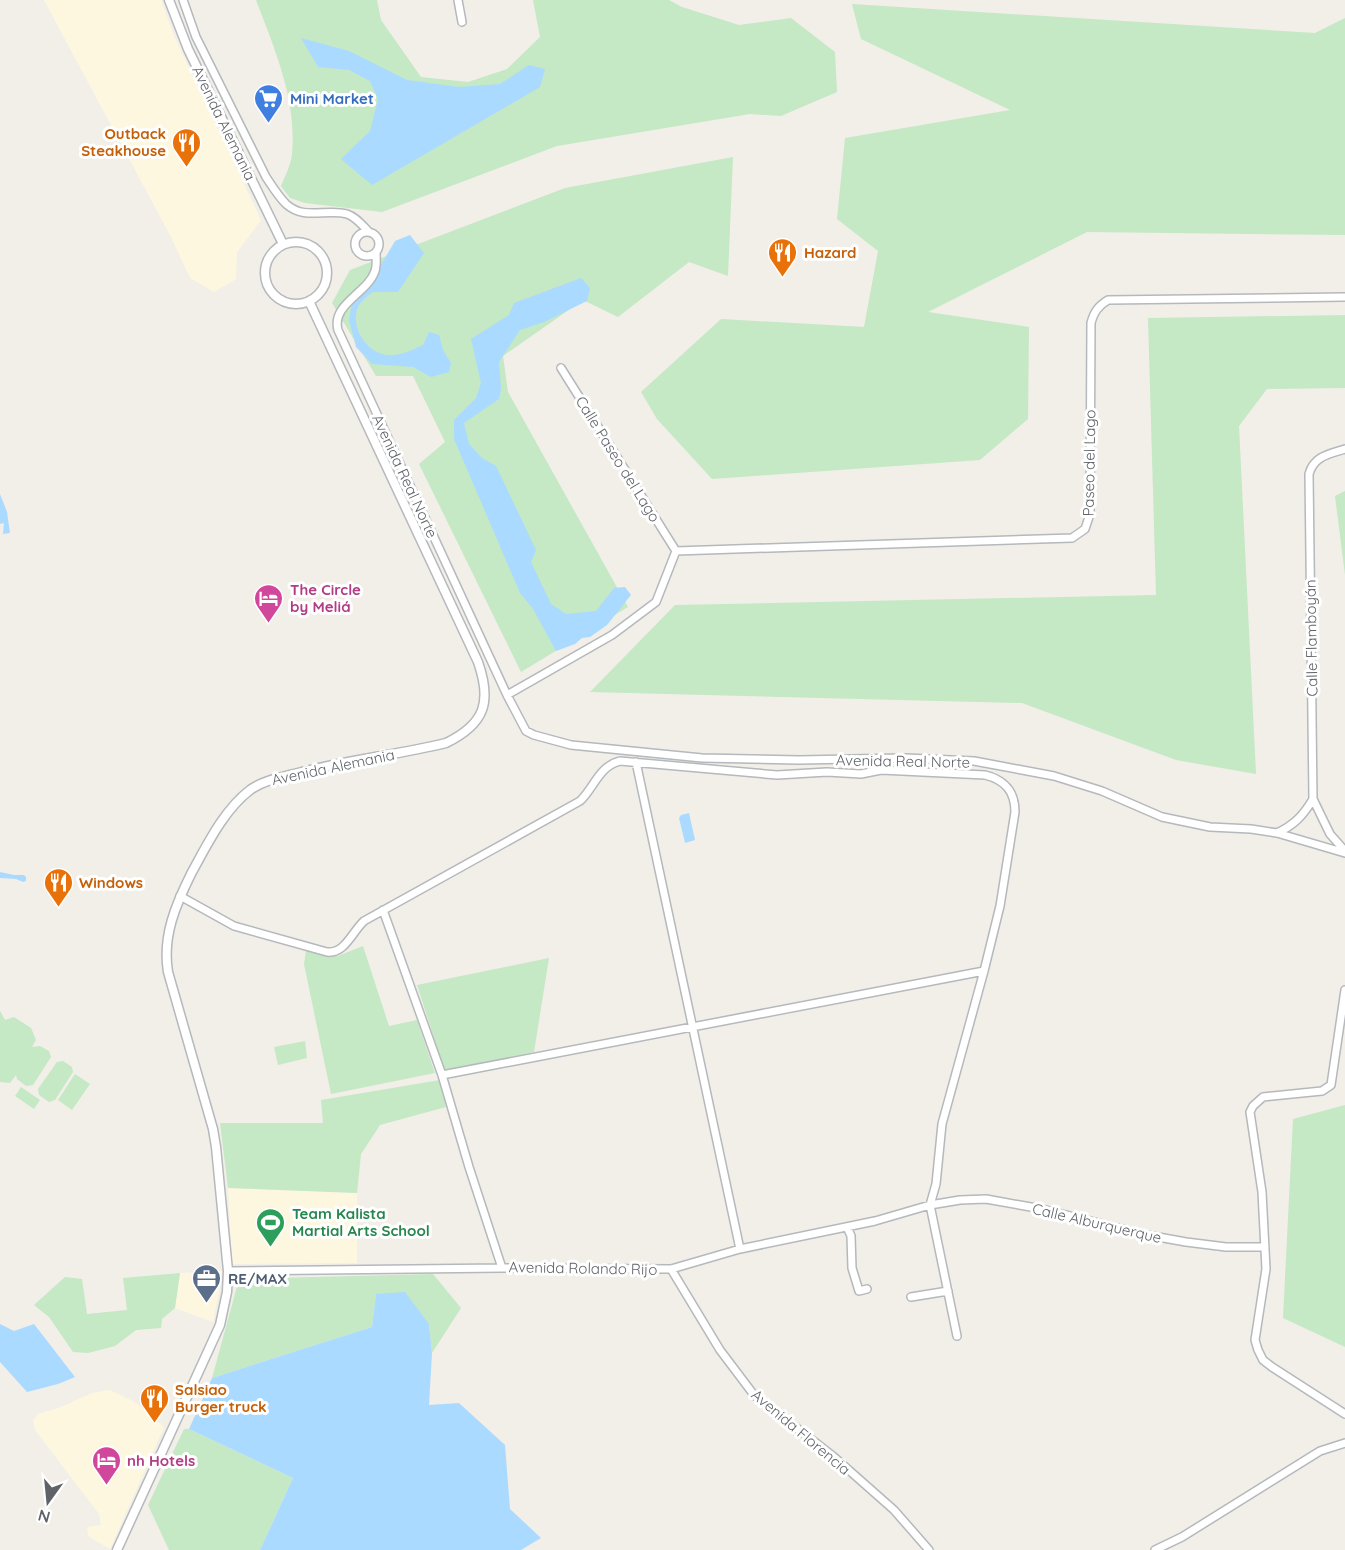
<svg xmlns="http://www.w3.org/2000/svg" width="1345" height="1550" font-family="Quicksand,sans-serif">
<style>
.commercial{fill:#fef7e0}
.green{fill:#c5e8c5}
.water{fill:#aadaff}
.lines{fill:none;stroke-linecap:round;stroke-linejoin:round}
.minor-casing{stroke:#b5b8bc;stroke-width:10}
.tertiary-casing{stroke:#b5b8bc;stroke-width:11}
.minor{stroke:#fff;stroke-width:7}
.tertiary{stroke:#fff;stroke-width:8}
.labels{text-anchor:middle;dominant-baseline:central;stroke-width:6;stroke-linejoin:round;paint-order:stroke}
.shop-label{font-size:15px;font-weight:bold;fill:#366cbe;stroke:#fff;text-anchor:start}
.street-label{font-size:15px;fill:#5f6368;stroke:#fff}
.food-label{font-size:15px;font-weight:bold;fill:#c56008;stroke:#fff;text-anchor:start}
.hotel-label{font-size:15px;font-weight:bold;fill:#b23c85;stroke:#fff;text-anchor:start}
.leisure-label{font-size:15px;font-weight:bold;fill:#27864d;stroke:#fff;text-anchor:start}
.service-label{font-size:15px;font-weight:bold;fill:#4e5e75;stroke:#fff;text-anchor:start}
</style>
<rect width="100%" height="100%" fill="#f1efe8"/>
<path class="commercial" d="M44 0H161L174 36 261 220 237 252 236 279 214 292 190 278 171 237Z
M228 1188 357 1193V1263L232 1264Z
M223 1271 213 1322 175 1308 180 1273Z
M110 1390 135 1402 164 1427 110 1549 88 1536 87 1527 101 1525 99 1514 35 1430 33 1421 38 1414 61 1407 92 1393Z"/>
<path class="green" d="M256 0H377L381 20 421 77 468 82 507 69 540 37 533 0H669L682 7 739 25 791 18 835 52 837 92 781 116 750 114 557 146 382 212 305 203 290 198 281 186C285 176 291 165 292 154 297 100 275 50 256 0Z
M852 4 1315 33 1345 18V235L1087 232 928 312 1029 327 1028 419 980 460 712 479 657 419 641 392 721 319 864 327 878 251 837 219 845 138 1010 110 861 39Z
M733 157 728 276 689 262 618 317 583 300 503 356 508 392 628 607 521 672 419 464 445 442 413 376H376L332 303 350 270 565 188Z
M1345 315V388L1267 389 1239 426 1256 774 1176 760 1022 703 590 692 675 605 1156 595 1148 318Z
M1345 491V575L1335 496Z
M363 946 389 1026 417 1020 435 1073 331 1094 304 964 306 951 338 956Z
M549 958 534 1052 445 1072 417 985Z
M0 1011 5 1020 14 1017 31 1028 36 1040 32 1047 40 1046 49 1051 51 1057 33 1085 26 1086 17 1079 16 1075 10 1083 0 1082Z
M305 1041 307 1058 278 1065 274 1047Z
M63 1061 72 1067 73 1072 55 1100 49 1102 39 1095 38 1089 57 1062Z
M75 1074 90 1084 72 1110 58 1100Z
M440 1080 446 1107 380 1125 361 1154 357 1193 228 1188 220 1123H323L321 1100Z
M21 1087 40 1100 34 1109 15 1096Z
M1345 1105V1347L1283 1318 1293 1119Z
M180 1273 175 1308 162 1319 161 1328 136 1330 115 1346 88 1353 73 1352 49 1317 34 1305 65 1277 82 1279 87 1314 127 1310 123 1278Z
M433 1274 461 1308 432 1353 429 1324 376 1295 372 1327 212 1378 239 1279Z
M184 1429H189L293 1478 260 1550H169L148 1505Z"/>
<path class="water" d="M301 38 349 51 407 80 459 87 500 84 529 65 545 69 540 87 372 185 341 159 370 131 378 99 370 81 349 70 318 67Z
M410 235 424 253 398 292H373C369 295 362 300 359 305 349 322 363 349 382 354 396 358 410 351 423 345L429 332 439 335 443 350 451 363 449 372 431 377 413 367 372 364 356 347 349 320 352 304 365 285 375 275 395 241Z
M581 278 590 288 587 301 544 322 520 330 499 362 501 389 499 399 464 423 469 444 482 458 496 466 536 550 531 562 551 604 566 614 596 611 614 588 625 587 631 595 607 625 590 637 582 638 575 644 556 651 533 609 520 593 454 439V420L476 398 481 383 471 339 509 315 514 303Z
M0 494 7 512 10 533 3 534 4 523 0 524Z
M689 813 695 840 685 843 679 818 681 815Z
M0 872 14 875H24L26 877V881L23 882 16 879 0 878Z
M405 1292 429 1324 432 1353 429 1405 459 1403 505 1445 510 1509 541 1538 521 1550H260L293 1478 189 1429 212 1378 372 1327 376 1294Z
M0 1324 14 1331 34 1324 75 1377 58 1384 27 1392 0 1362Z"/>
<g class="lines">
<defs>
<path id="minor" d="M183 0 196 37 266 177C272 186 278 196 286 204 305 221 326 208 347 214 356 217 362 225 369 232
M458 0 462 22
M355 244a12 12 0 1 1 24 0a12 12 0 1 1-24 0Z
M376 252C376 258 377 266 375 271 368 293 331 304 338 330L507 695 526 731 534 735 571 745 702 758 799 760 905 758 974 761 1054 776 1102 791 1162 817 1210 827 1251 829 1277 833 1345 853
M561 368 676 551
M676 551 1072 538 1085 529 1090 514 1091 323C1094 312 1098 306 1108 300L1345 297
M507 695 612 635 656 602 676 551
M636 762 740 1249
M1313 799 1330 834 1345 851
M1277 833C1294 825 1303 816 1313 799L1309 474C1314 456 1329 454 1345 449
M180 896 234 926 327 952C345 954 352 932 364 921L580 801C594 788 599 766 620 761L777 775 827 772 861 774 881 770 985 775C1005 780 1015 791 1015 812L1000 906 984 971 942 1124 936 1184 930 1205 957 1336
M383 910 442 1075 469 1167 502 1268
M1345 990 1331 1085 1322 1091 1263 1097 1253 1106 1250 1112 1262 1192 1266 1269 1255 1340 1258 1350 1263 1360 1272 1367 1345 1414
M442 1075 984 971
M847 1227 851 1236 852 1268 859 1291 867 1289
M671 1269 720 1350 754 1395 834 1457 894 1510 929 1550
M228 1271 502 1268 671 1269 740 1249 875 1221 930 1205 960 1200 986 1199 1042 1209 1147 1235 1186 1242 1226 1247H1265
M911 1297 948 1291
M1155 1550 1182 1537 1320 1451 1345 1443"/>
<path id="tertiary" d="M169 0 188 49 283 244
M265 273a31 31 0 1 1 62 0a31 31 0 1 1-62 0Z
M117 1550 220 1325 227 1292 228 1271 216 1147 213 1129 168 972C162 936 176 904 192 872 208 843 224 810 250 790 264 780 282 777 298 773 347 760 397 755 446 743 485 724 492 702 478 662L309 301"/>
</defs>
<use href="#minor" class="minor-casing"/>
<use href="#tertiary" class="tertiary-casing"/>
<use href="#minor" class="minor"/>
<use href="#tertiary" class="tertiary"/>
</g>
<defs>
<symbol id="supermarket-pin" viewBox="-11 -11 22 30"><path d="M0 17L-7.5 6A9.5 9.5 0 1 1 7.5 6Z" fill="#3f7fe0" stroke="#fff"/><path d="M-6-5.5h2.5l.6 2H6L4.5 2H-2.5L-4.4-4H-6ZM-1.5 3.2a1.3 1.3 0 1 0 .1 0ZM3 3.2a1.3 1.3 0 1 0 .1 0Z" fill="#fff"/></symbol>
<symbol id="restaurant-pin" viewBox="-11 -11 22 30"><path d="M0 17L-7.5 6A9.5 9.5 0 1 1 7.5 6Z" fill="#e8710a" stroke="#fff"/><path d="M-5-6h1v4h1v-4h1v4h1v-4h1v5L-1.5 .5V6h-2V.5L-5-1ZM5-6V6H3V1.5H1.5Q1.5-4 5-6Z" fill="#fff"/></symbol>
<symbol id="hotel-pin" viewBox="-11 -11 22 30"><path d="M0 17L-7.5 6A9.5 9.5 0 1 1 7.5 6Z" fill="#d1479c" stroke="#fff"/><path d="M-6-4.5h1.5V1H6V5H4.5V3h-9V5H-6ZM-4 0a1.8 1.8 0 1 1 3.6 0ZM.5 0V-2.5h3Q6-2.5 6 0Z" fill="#fff"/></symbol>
<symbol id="stadium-pin" viewBox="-11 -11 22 30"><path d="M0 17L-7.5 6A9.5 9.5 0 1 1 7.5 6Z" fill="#2e9e5b" stroke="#fff"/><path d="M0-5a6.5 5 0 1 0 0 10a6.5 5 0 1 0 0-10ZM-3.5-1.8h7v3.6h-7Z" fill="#fff"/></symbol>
<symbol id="office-pin" viewBox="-11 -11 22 30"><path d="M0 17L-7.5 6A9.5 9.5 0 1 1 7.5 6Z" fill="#5c6f8a" stroke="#fff"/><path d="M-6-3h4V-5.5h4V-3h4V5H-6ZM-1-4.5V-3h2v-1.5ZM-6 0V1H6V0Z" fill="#fff"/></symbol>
</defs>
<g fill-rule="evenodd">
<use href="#supermarket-pin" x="252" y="82" width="33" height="45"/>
<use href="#restaurant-pin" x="170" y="126" width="33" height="45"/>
<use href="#restaurant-pin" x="766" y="236" width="33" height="45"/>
<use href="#hotel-pin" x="252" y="582" width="33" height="45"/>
<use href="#restaurant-pin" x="42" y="866" width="33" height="45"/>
<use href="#stadium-pin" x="254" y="1206" width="33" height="45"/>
<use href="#office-pin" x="190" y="1262" width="33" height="45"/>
<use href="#restaurant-pin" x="138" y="1382" width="33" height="45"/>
<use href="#hotel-pin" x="90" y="1444" width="33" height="45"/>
</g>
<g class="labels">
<g class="shop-label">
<text x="290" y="98">Mini Market</text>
</g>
<g class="street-label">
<text transform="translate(224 123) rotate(64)">Avenida Alemania</text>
<text transform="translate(618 459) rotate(58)">Calle Paseo del Lago</text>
<text transform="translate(1089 463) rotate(-89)">Paseo del Lago</text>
<text transform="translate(405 476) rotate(65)">Avenida Real Norte</text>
<text transform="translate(1311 638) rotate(-91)">Calle Flamboyán</text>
<text transform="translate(903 761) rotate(1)">Avenida Real Norte</text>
<text transform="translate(333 767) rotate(-12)">Avenida Alemania</text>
<text transform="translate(1097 1223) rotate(13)">Calle Alburquerque</text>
<text transform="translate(583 1268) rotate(1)">Avenida Rolando Rijo</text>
<text transform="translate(801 1432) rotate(40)">Avenida Florencia</text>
</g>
<g class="food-label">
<text x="166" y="133" text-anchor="end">Outback<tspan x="166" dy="17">Steakhouse</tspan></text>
<text x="804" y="252">Hazard</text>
<text x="79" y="882">Windows</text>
<text x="175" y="1389">Salsiao<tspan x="175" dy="17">Burger truck</tspan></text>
</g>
<g class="hotel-label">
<text x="290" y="589">The Circle<tspan x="290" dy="17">by Meliá</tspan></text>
<text x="127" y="1460">nh Hotels</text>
</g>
<g class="leisure-label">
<text x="292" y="1213">Team Kalista<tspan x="292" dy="17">Martial Arts School</tspan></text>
</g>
<g class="service-label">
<text x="228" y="1278">RE/MAX</text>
</g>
</g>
<g transform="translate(48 1502) rotate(195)" stroke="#ffffff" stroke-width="4.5" paint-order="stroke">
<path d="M0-4.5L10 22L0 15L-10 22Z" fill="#5f6368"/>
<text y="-9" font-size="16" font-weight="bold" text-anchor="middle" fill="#5f6368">N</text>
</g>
</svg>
